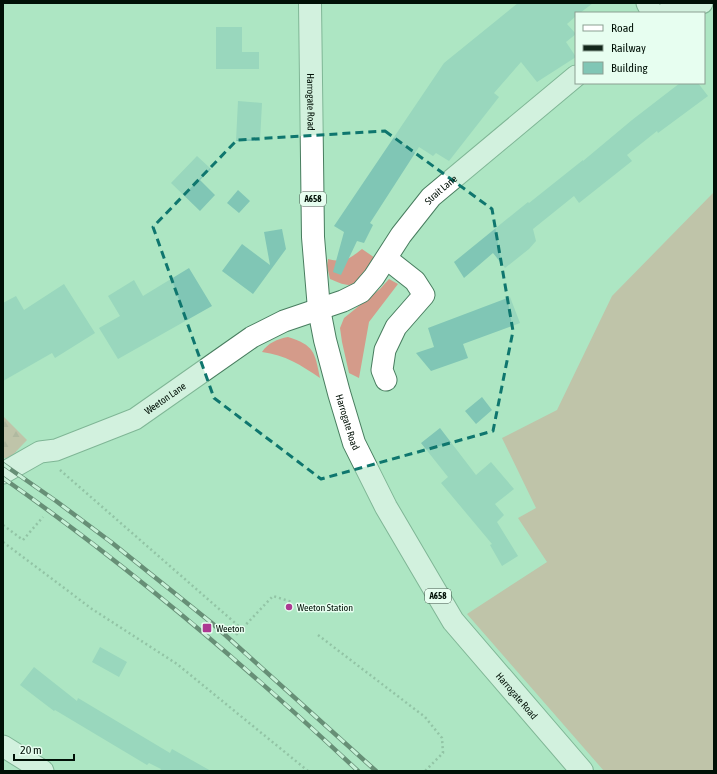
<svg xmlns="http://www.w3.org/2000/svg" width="717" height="774" font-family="'Asap Condensed',sans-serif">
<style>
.grass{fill:#d49b8a}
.forest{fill:url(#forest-firs)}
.building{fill:#80c6b5}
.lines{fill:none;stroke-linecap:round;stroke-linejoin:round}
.minor-casing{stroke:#487d5f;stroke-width:23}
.highway-casing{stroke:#487d5f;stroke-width:24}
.path{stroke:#719c81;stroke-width:2.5;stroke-dasharray:2 3;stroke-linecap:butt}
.minor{stroke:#fff;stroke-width:21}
.highway{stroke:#fff;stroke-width:22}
.rail-casing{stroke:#12261a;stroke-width:4.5}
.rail{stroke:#e7fef0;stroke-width:3;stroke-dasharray:9;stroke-linecap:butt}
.marked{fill:none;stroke:#0f766e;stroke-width:3;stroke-dasharray:8 5;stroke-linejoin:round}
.poi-dot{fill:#ac3992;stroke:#e7fef0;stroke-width:1.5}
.labels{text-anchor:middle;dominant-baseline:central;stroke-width:3;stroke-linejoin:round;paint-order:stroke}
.shield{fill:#e7fef0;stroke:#45574c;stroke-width:1}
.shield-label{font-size:9px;font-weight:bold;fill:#001006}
.street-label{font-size:10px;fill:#001006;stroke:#e7fef0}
.poi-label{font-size:10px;fill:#001006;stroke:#e7fef0;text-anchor:start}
</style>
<defs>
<pattern id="forest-firs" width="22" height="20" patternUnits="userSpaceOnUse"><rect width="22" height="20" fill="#d49b8a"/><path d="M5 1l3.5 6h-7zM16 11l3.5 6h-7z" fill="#b48476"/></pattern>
</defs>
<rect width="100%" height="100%" fill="#ade6c3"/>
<path class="grass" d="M714 192V771H604L467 614 547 562 518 518 536 508 502 438 557 410 612 296Z
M362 249 378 260C372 266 358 284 349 285 343 285 335 281 330 279L327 266 328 259C345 263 349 259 362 249Z
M389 279 398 284 369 322 359 378 349 373 342 342 340 328 344 318 380 289Z
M288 337C314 345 315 352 320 378 301 365 285 355 262 352 268 343 277 339 288 337Z"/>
<path class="forest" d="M3 416 27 440 8 460 3 457Z"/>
<path class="building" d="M518 3H593L580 13H576V16L567 24 576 34 566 42 576 57 537 82 521 62 494 93 499 97 449 161 436 153 433 156 419 147 370 223 373 225 364 243 357 241 341 275 333 272 344 232 334 226 444 63Z
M216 27H242V52H259V69H216Z
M680 83H698L708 96 658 133 657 131 627 155 632 161 579 203 574 196 533 229 536 241 529 249 505 268 493 253 464 278 454 262 528 202 529 203 583 160V161L632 120Z
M238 101 262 103 260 141H236Z
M197 156 211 169 200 180 215 195 200 211 171 183Z
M238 190 250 201 239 213 227 203Z
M282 229 286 249 253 294 222 271 242 244 270 265 264 232Z
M189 268 212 306 118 359 99 328 120 316 108 296 134 280 143 296Z
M64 284 95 333 55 358 52 353 3 381V303L16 296 24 310Z
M510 297 520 323 463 344 468 358 431 371 416 353 434 347 428 328Z
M482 397 492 410 476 424 465 411Z
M440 428 476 475 491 462 514 489 495 504 504 515 497 522 518 556 502 566 490 545 492 544 441 483 448 477 421 443Z
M100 647 127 662 119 677 92 662Z
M34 667 77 701 78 698 170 753 172 749 211 771H160L161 769 149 763 147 765 55 710 54 711 20 685Z"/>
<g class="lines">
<defs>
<g id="minor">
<path d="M647 3 652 13"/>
<path d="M666 13 702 3"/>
<path d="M386 380 382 370 385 350 396 327 424 295 415 281 387 259"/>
<path id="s1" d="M3 473 40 452 56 450 135 419 252 337 284 321 343 301 361 292 374 277 401 235 431 197 576 76"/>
<path d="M3 746 43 771"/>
</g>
<g id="highway">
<path id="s2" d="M310 3 313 237 319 309 325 340 339 393 354 443 386 507 453 621 582 771"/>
</g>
</defs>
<use href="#minor" class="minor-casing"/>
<use href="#highway" class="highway-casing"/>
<path class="path" d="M60 470 242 629
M3 525 23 540 43 517
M3 542 92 609 177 664 308 771
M236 635 273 596 292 602
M318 635 425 717 442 738 443 753 425 771"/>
<use href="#minor" class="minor"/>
<use href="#highway" class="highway"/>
<defs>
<path id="rail" d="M3 464 56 501 111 542 213 624 376 771
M3 478C129 566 246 666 358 771"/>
</defs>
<use href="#rail" class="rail-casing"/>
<use href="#rail" class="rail"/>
</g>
<path d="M0 0H717V774H0ZM385 131 492 209 513 331 493 431 321 479 214 398 153 227 237 140Z" fill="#ade6c3" fill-opacity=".55" fill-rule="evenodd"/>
<path class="marked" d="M385 131 492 209 513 331 493 431 321 479 214 398 153 227 237 140Z"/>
<g class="poi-dot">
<circle cx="289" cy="607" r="4"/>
<rect x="202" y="623" width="10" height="10" rx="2"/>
</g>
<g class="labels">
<g class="shield">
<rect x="300" y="192" width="26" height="14" rx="3"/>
<rect x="425" y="589" width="26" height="14" rx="3"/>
</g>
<g class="shield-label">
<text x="313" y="199">A658</text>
<text x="438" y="596">A658</text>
</g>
<g class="street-label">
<text stroke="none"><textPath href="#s2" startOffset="99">Harrogate Road</textPath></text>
<text stroke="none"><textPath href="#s1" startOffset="535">Strait Lane</textPath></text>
<text stroke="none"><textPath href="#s1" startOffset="180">Weeton Lane</textPath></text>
<text stroke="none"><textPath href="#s2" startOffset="423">Harrogate Road</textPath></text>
<text stroke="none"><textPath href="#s2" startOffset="747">Harrogate Road</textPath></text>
</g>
<g class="poi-label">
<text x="297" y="607">Weeton Station</text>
<text x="216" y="628">Weeton</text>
</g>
</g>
<rect width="717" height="774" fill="none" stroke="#001006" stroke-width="8"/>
<rect x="575" y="12" width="130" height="72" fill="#e7fef0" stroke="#8b9f92"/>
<rect x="583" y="25" width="20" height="6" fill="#ffffff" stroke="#8b9f92"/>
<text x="611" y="32" font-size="12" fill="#001006">Road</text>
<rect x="583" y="45" width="20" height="6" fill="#12261a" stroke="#8b9f92"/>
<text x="611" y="52" font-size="12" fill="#001006">Railway</text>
<rect x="583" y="62" width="20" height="12" fill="#80c6b5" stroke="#8b9f92"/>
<text x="611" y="72" font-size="12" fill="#001006">Building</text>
<path d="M14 754v6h60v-6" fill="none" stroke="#001006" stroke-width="2"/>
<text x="20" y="754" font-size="12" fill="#001006" stroke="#e7fef0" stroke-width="3" paint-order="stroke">20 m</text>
</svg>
